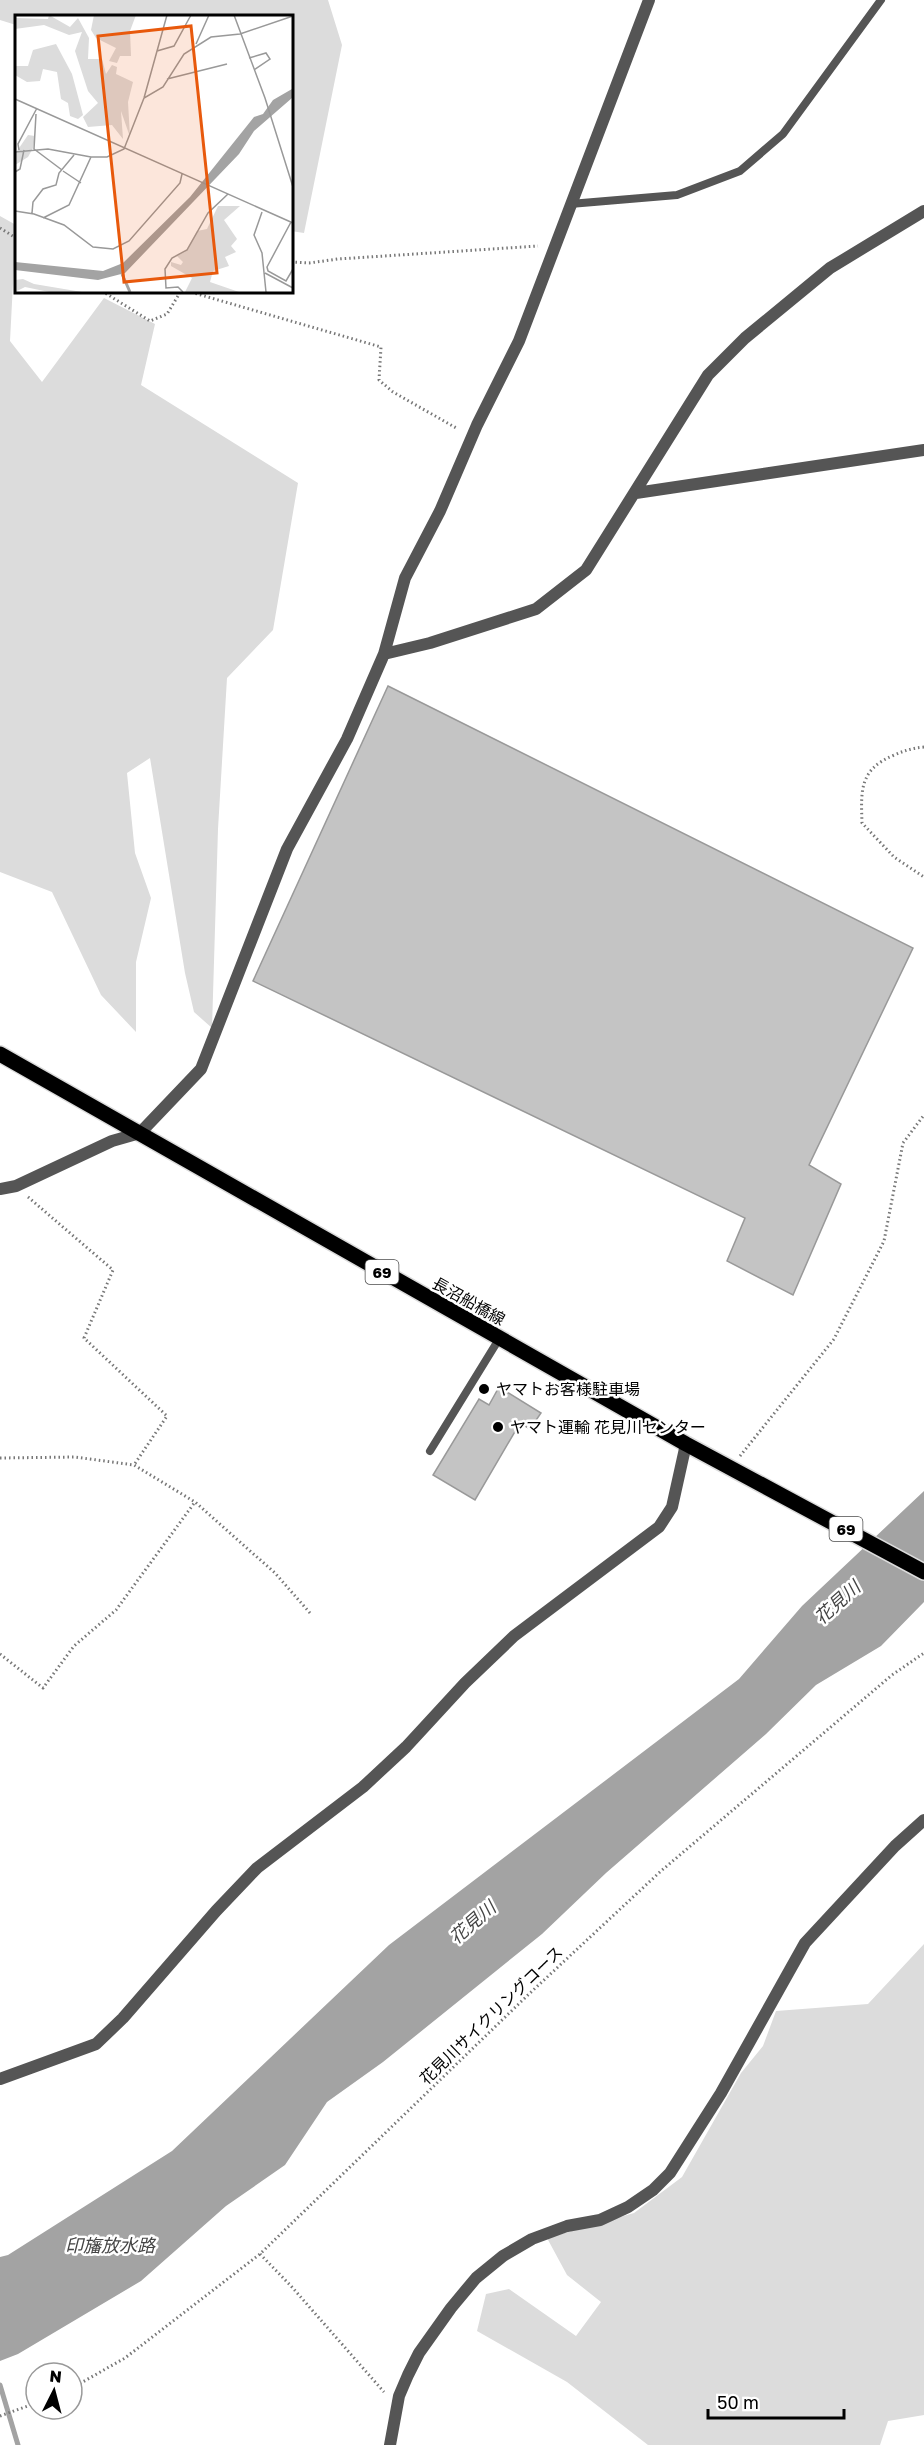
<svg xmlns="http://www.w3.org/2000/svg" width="924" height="2445" font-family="'Golos Text','Noto Sans JP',sans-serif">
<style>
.green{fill:#dcdcdc}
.water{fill:#a3a3a3}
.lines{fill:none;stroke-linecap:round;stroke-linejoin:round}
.stream{stroke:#a3a3a3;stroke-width:5}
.building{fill:#c4c4c4;stroke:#999;stroke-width:1.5}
.primary-casing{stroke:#dbdbdb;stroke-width:18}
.path{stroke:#777;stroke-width:3;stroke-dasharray:1.5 3;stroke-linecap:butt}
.service{stroke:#555;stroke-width:8}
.minor{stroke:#555;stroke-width:12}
.primary{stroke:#000;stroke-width:15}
.poi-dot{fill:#000;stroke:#fff;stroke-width:2}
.labels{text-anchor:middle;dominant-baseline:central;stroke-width:5;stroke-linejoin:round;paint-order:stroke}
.shield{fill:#fff;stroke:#4c4c4c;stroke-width:1.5}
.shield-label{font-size:15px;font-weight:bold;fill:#000}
.street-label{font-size:16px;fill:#000;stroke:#fff}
.poi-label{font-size:16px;fill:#000;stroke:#fff;text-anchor:start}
.water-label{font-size:18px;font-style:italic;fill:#444;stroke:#fff}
.inset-river{fill:none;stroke:#a3a3a3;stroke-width:3}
.inset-road{fill:none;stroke:#999;stroke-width:1.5}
.view{fill:#e8590c;fill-opacity:0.15;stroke:#e8590c;stroke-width:3}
.inset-edge{fill:none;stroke:#000;stroke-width:3}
</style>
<rect width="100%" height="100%" fill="#fff"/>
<path class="green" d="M0 0H328L342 45 304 233 291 231V16H16V25L0 20Z
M0 216 16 225 10 341 42 382 104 298 155 324 141 385 298 483 273 630 227 678 218 829 212 1028 194 1012 185 973 150 758 127 773 135 853 151 898 136 962V1032L101 995 52 892 0 872Z
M924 1944V2415L888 2421 880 2445H648L567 2382 477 2331 486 2294 509 2289 576 2336 601 2302 567 2275 547 2238 634 2213 682 2177 741 2073 763 2046 776 2011 868 2004Z"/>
<path class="water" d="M924 1491V1602L881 1646 816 1685 766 1734 606 1873 542 1934 383 2062 327 2102 285 2165 226 2206 141 2281 18 2354 0 2361V2257L8 2255 172 2151 389 1945 739 1679 802 1606Z"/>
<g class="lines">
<path class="stream" d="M0 2385 18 2445"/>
</g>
<path class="building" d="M388 686 913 948 809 1165 841 1184 793 1295 727 1261 745 1218 253 981Z
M499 1387 541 1413 530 1429 520 1423 475 1500 433 1475 479 1399 489 1405Z"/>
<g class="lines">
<defs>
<path id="primary" d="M0 1054 686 1444 924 1572"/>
</defs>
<use href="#primary" class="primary-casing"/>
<path class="path" d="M0 228 16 238
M291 262 309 263 338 259 538 246
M102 291 150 321 167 314 181 291
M187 291 381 347 379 380 393 392 458 429
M924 747C912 748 903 751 892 756 859 770 861 792 862 823L894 857 924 877
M28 1197 113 1270 84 1338 167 1416 134 1465
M740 1456 834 1339 884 1241 903 1143 924 1115
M0 1458 75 1457 134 1465 195 1502 275 1573 310 1613
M0 1654 43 1688 74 1646 116 1610 195 1502
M260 2254 291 2286 384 2392
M72 2388 125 2358 260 2254 529 1994 661 1871 892 1675 924 1653
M0 2416 36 2403"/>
<path class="service" d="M570 204 677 195 740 171 783 134 881 0
M430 1451 499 1339"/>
<path class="minor" d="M636 493 924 450
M384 654 405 578 440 511 477 425 519 341 649 0
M0 1189 16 1186 112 1141 140 1133 201 1069 287 849 347 739 384 654 430 643 536 609 586 570 708 375 745 338 830 268 924 211
M0 2079 96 2044 123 2018 216 1911 257 1868 363 1787 406 1747 465 1683 514 1636 659 1527 672 1507 686 1444
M390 2445 399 2396 408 2375 419 2353 451 2308 476 2278 503 2256 532 2239 567 2226 600 2220 628 2207 653 2190 670 2173 721 2093 805 1943 895 1846 924 1820"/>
<use href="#primary" class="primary"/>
</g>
<g class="poi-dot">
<circle cx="484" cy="1389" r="6"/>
<circle cx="498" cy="1427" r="6"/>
</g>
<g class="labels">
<g class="shield">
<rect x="365.5" y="1260" width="33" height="24" rx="4.5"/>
<rect x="829.5" y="1517" width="33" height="24" rx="4.5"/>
</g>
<g class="shield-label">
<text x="382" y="1272">69</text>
<text x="846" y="1529">69</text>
</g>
<g class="street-label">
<text transform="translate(469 1301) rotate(29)">長沼船橋線</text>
<text transform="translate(491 2015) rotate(-44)">花見川サイクリングコース</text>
</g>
<g class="poi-label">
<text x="496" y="1389">ヤマトお客様駐車場</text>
<text x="510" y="1427">ヤマト運輸 花見川センター</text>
</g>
<g class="water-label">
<text transform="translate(837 1602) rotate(-42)">花見川</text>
<text transform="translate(472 1922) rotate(-41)">花見川</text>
<text x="110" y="2245">印旛放水路</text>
</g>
</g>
<g transform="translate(15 15)">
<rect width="278" height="278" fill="#fff"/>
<path d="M34 0 55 12 63 3 74 23 73 44H87L91 59 97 50 102 52 101 59 118 67 113 87 115 122 106 96 108 124 97 110 73 112 68 102 83 88 73 76 60 36 67 17 54 20 29 10 0 14V3L33 4ZM79 0H121L115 16 116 41H105L102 48 94 46 101 33 81 23 76 15ZM41 29 57 59 68 100 63 104 55 101 53 88 46 84 42 57 28 54 25 66 12 67 0 60V51H13L18 35ZM13 120 20 121 18 133 13 142 0 150V139ZM203 191H225L209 205 222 224 216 231 221 237 210 242 214 251 198 256 195 267 224 277H170L177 263 156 251V247L166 250 168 247 162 241 170 237 182 216 192 214ZM8 264 19 269 67 277H34L10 272 0 277V265Z" fill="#dcdcdc"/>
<path d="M277 74V83L239 116 224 139 110 258 83 265 0 255V247L88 256 108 248 175 182 239 102 248 99 258 85Z" fill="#a3a3a3"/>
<path class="inset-river" d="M107 259 115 277"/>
<path class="inset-road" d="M219 0 250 83 278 172M181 29 194 0M142 36 159 31 176 0M234 43 251 38 255 44 239 55M152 64 212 49M129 83 152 0M0 84 278 208M21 99 19 134 47 155M4 135 3 129 22 93M0 137 33 134 76 142M48 156 66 168M0 157 5 154 9 135M0 196 19 199 49 210 78 232 98 234 114 226 165 168 167 159M247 197 239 220 247 238 251 277M17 198 18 187 28 174 41 170 44 158 59 140M28 203 54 190 76 142H92L109 134 129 83 148 72 169 39 196 22 225 19 278 1M276 207 252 252 253 256 271 266 278 254M250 258 278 273M168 277 163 272 151 273 150 254 157 243 172 235 193 198 213 179"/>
<path class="view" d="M176 11 202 258 109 267 83 21Z"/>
<rect width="278" height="278" class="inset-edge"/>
</g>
<g transform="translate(54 2391) rotate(6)"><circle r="28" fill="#ffffff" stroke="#999999" stroke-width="1.5"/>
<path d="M0-4.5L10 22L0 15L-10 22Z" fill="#000000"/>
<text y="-9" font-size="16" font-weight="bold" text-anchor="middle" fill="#000000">N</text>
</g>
<path d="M708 2409v9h136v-9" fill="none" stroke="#000000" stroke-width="3"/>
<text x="717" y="2409" font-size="18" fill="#000000" stroke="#ffffff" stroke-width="4.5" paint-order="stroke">50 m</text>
</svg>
